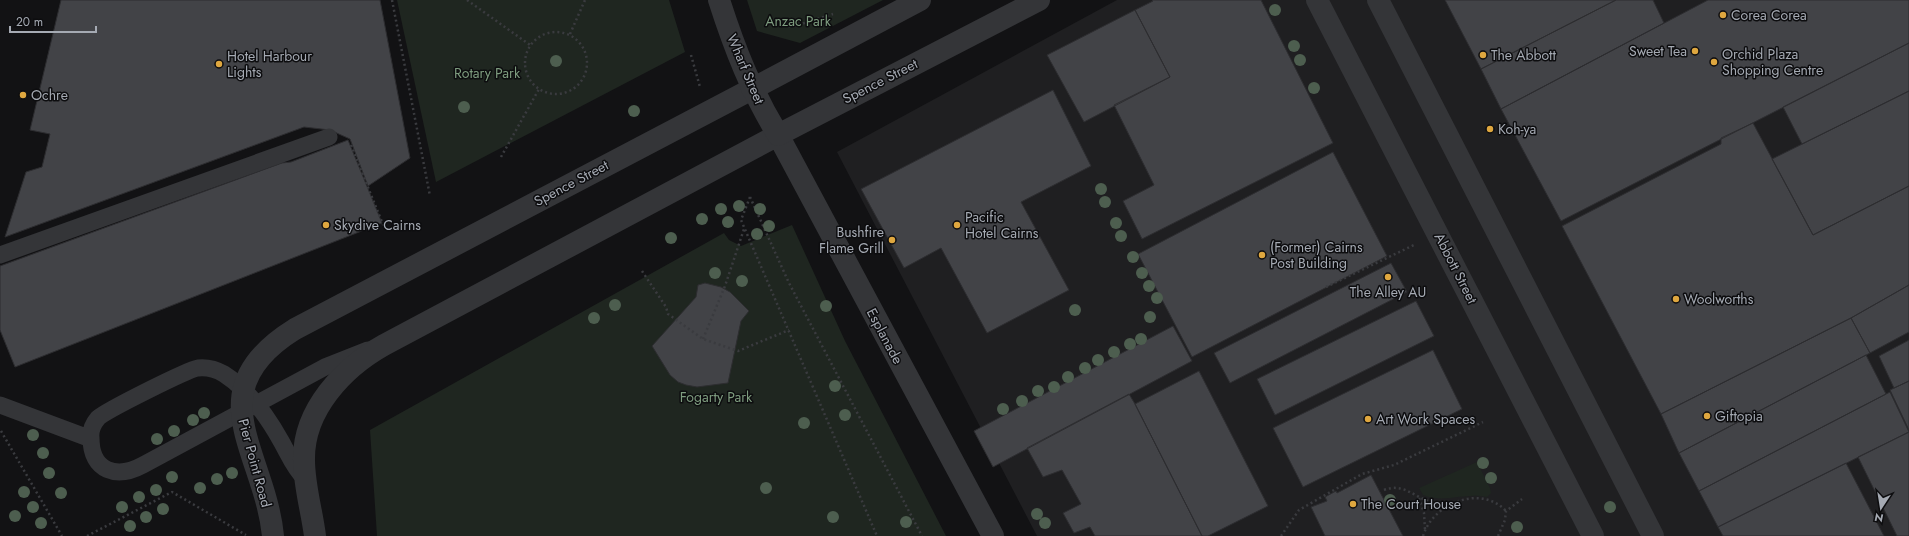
<svg xmlns="http://www.w3.org/2000/svg" width="1909" height="536" font-family="Jost,sans-serif">
<style>
.built{fill:#1f1f21}
.green{fill:#1f2620}
.building{fill:#424347;stroke:#2d2d30}
.lines{fill:none;stroke-linecap:round;stroke-linejoin:round}
.path{stroke:#3a3b3f;stroke-width:2.5;stroke-dasharray:2 3;stroke-linecap:butt}
.service{stroke:#343538;stroke-width:17}
.minor{stroke:#343538;stroke-width:22}
.tertiary{stroke:#343538;stroke-width:22}
.tree{fill:#4d5e4f}
.poi-dot{fill:#dfa73f;stroke:#0d0d0f;stroke-width:1.5}
.labels{text-anchor:middle;dominant-baseline:central;stroke-width:3;stroke-linejoin:round;paint-order:stroke}
.poi-label{font-size:14px;fill:#a5aab3;stroke:#0d0d0f;text-anchor:start}
.park-label{font-size:14px;fill:#7e9c7f;stroke:#0d0d0f}
.street-label{font-size:14px;fill:#a5aab3;stroke:#0d0d0f}
</style>
<rect width="100%" height="100%" fill="#121214"/>
<path class="built" d="M1117 0H1909V536H1037L837 152Z"/>
<path class="green" d="M397 0H669L685 52 436 182Z
M747 0H883L800 43 757 31Z
M792 225 845 341 946 536H377L370 430 724 233 729 240 741 246Z
M1477 462 1490 488 1491 493 1487 497C1463 492 1446 504 1423 495L1419 488Z"/>
<path class="building" d="M61 0H380L410 158 368 186 350 139 330 130 304 127 5 237 26 172 42 167 50 134 30 130Z
M1152 0H1261L1333 143 1142 239 1123 201 1154 185 1114 105 1170 77 1135 10 1153 1Z
M1445 0H1616L1481 69Z
M1616 0H1653L1664 23 1501 109 1481 69Z
M1708 0H1909V43L1561 221 1501 109Z
M1135 10 1170 77 1084 122 1047 55Z
M1909 43V91L1802 144 1783 107Z
M1053 90 1091 166 1021 202 1069 290 987 333 941 248 904 268 861 189Z
M1909 91V186L1813 235 1772 159Z
M1753 123 1813 235 1909 186V285L1851 318 1661 414 1562 226 1721 144V138Z
M348 140 382 223 15 367 0 330V266L282 163 291 162Z
M1333 152 1387 256 1192 357 1138 254Z
M1391 263 1407 292 1230 383 1214 353Z
M705 283 721 287 730 292 749 311 741 321 728 383 697 387 686 385 678 382 670 375 652 346 696 297 698 285Z
M1909 285V332L1870 353 1851 318Z
M1416 301 1434 336 1275 415 1257 379Z
M1851 318 1870 353 1679 453 1661 414Z
M1173 326 1192 361 993 467 974 431Z
M1909 340V381L1894 388 1879 356Z
M1433 350 1462 409 1303 487 1273 428Z
M1866 355 1886 394 1699 491 1679 453Z
M1199 371 1268 506 1208 536H1202L1135 404Z
M1909 381V430L1890 390Z
M1890 392 1909 432 1718 527 1699 491Z
M1129 394 1135 404 1202 536H1095L1090 527 1074 533 1063 513 1081 504 1062 470 1043 477 1027 448Z
M1909 432V536H1897L1858 457Z
M1846 463 1884 536H1723L1718 527Z
M1371 475 1403 536H1325L1311 507 1327 501 1325 497 1336 491 1337 493Z"/>
<g class="lines">
<path class="path" d="M392 0 430 196
M467 0 530 45
M774 23 792 27 833 14
M525 63a31 31 0 1 1 62 0a31 31 0 1 1-62 0Z
M570 34 585 0
M691 55 700 87
M351 145 384 227
M501 157 539 89
M750 197 789 283 922 536
M750 197 741 220 877 536
M642 271 666 307 668 314 703 339 738 351 789 330
M1326 287 1414 245
M703 339 725 286 744 229
M1 431 62 536
M1384 490C1402 483 1412 495 1428 501 1435 504 1444 503 1453 503
M1419 498 1424 513 1425 530
M87 536 172 492 246 535
M1281 536 1299 510 1362 474 1394 465 1483 422
M1423 536C1433 503 1481 484 1506 511
M1498 536 1505 520 1506 511 1522 499"/>
<path class="service" d="M0 255 329 137
M0 405 91 439
M305 479C293 467 289 455 281 441 267 416 249 390 224 374 217 370 208 367 198 368 187 370 107 410 98 418 93 424 90 430 91 438 91 472 117 479 143 465L325 367 368 350"/>
<path class="minor" d="M273 536C265 452 195 391 295 329L752 89
M315 536C312 511 304 486 304 460 303 410 343 368 384 345L778 135 993 536"/>
<path class="tertiary" d="M719 0C735 50 751 90 778 135L1039 0
M1317 0 1593 536
M1378 0 1653 536
M752 89 920 0"/>
</g>
<g class="tree">
<circle cx="1275" cy="10" r="6"/>
<circle cx="1294" cy="46" r="6"/>
<circle cx="1300" cy="60" r="6"/>
<circle cx="556" cy="61" r="6"/>
<circle cx="1314" cy="88" r="6"/>
<circle cx="464" cy="107" r="6"/>
<circle cx="634" cy="111" r="6"/>
<circle cx="1101" cy="189" r="6"/>
<circle cx="1105" cy="202" r="6"/>
<circle cx="739" cy="206" r="6"/>
<circle cx="721" cy="209" r="6"/>
<circle cx="760" cy="209" r="6"/>
<circle cx="702" cy="219" r="6"/>
<circle cx="728" cy="222" r="6"/>
<circle cx="1116" cy="223" r="6"/>
<circle cx="769" cy="226" r="6"/>
<circle cx="757" cy="234" r="6"/>
<circle cx="1121" cy="236" r="6"/>
<circle cx="671" cy="238" r="6"/>
<circle cx="1133" cy="257" r="6"/>
<circle cx="715" cy="273" r="6"/>
<circle cx="1142" cy="273" r="6"/>
<circle cx="742" cy="281" r="6"/>
<circle cx="1149" cy="286" r="6"/>
<circle cx="1157" cy="298" r="6"/>
<circle cx="615" cy="305" r="6"/>
<circle cx="826" cy="306" r="6"/>
<circle cx="1075" cy="310" r="6"/>
<circle cx="1150" cy="317" r="6"/>
<circle cx="594" cy="318" r="6"/>
<circle cx="1141" cy="339" r="6"/>
<circle cx="1130" cy="344" r="6"/>
<circle cx="1114" cy="352" r="6"/>
<circle cx="1098" cy="360" r="6"/>
<circle cx="1085" cy="368" r="6"/>
<circle cx="1068" cy="377" r="6"/>
<circle cx="835" cy="386" r="6"/>
<circle cx="1054" cy="387" r="6"/>
<circle cx="1038" cy="391" r="6"/>
<circle cx="1022" cy="401" r="6"/>
<circle cx="1003" cy="409" r="6"/>
<circle cx="204" cy="413" r="6"/>
<circle cx="845" cy="415" r="6"/>
<circle cx="193" cy="420" r="6"/>
<circle cx="804" cy="423" r="6"/>
<circle cx="174" cy="431" r="6"/>
<circle cx="33" cy="435" r="6"/>
<circle cx="157" cy="439" r="6"/>
<circle cx="43" cy="453" r="6"/>
<circle cx="1483" cy="463" r="6"/>
<circle cx="49" cy="473" r="6"/>
<circle cx="232" cy="473" r="6"/>
<circle cx="172" cy="477" r="6"/>
<circle cx="1491" cy="478" r="6"/>
<circle cx="217" cy="479" r="6"/>
<circle cx="200" cy="488" r="6"/>
<circle cx="766" cy="488" r="6"/>
<circle cx="156" cy="490" r="6"/>
<circle cx="24" cy="492" r="6"/>
<circle cx="61" cy="493" r="6"/>
<circle cx="139" cy="497" r="6"/>
<circle cx="1390" cy="500" r="6"/>
<circle cx="33" cy="507" r="6"/>
<circle cx="122" cy="507" r="6"/>
<circle cx="1610" cy="507" r="6"/>
<circle cx="163" cy="509" r="6"/>
<circle cx="1037" cy="514" r="6"/>
<circle cx="15" cy="516" r="6"/>
<circle cx="146" cy="517" r="6"/>
<circle cx="833" cy="517" r="6"/>
<circle cx="906" cy="522" r="6"/>
<circle cx="41" cy="523" r="6"/>
<circle cx="1045" cy="523" r="6"/>
<circle cx="130" cy="526" r="6"/>
<circle cx="1517" cy="527" r="6"/>
</g>
<g class="poi-dot">
<circle cx="1723" cy="15" r="4"/>
<circle cx="1695" cy="51" r="4"/>
<circle cx="1483" cy="55" r="4"/>
<circle cx="1714" cy="62" r="4"/>
<circle cx="219" cy="64" r="4"/>
<circle cx="23" cy="95" r="4"/>
<circle cx="1490" cy="129" r="4"/>
<circle cx="326" cy="225" r="4"/>
<circle cx="957" cy="225" r="4"/>
<circle cx="892" cy="240" r="4"/>
<circle cx="1262" cy="255" r="4"/>
<circle cx="1388" cy="277" r="4"/>
<circle cx="1676" cy="299" r="4"/>
<circle cx="1707" cy="416" r="4"/>
<circle cx="1368" cy="419" r="4"/>
<circle cx="1353" cy="504" r="4"/>
</g>
<g class="labels">
<g class="poi-label">
<text x="1731" y="15">Corea Corea</text>
<text x="1687" y="51" text-anchor="end">Sweet Tea</text>
<text x="1722" y="54">Orchid Plaza<tspan x="1722" dy="16">Shopping Centre</tspan></text>
<text x="1491" y="55">The Abbott</text>
<text x="227" y="56">Hotel Harbour<tspan x="227" dy="16">Lights</tspan></text>
<text x="31" y="95">Ochre</text>
<text x="1498" y="129">Koh-ya</text>
<text x="965" y="217">Pacific<tspan x="965" dy="16">Hotel Cairns</tspan></text>
<text x="334" y="225">Skydive Cairns</text>
<text x="884" y="232" text-anchor="end">Bushfire<tspan x="884" dy="16">Flame Grill</tspan></text>
<text x="1270" y="247">(Former) Cairns<tspan x="1270" dy="16">Post Building</tspan></text>
<text x="1388" y="292" text-anchor="middle">The Alley AU</text>
<text x="1684" y="299">Woolworths</text>
<text x="1715" y="416">Giftopia</text>
<text x="1376" y="419">Art Work Spaces</text>
<text x="1361" y="504">The Court House</text>
</g>
<g class="park-label">
<text x="798" y="21">Anzac Park</text>
<text x="487" y="73">Rotary Park</text>
<text x="716" y="397">Fogarty Park</text>
</g>
<g class="street-label">
<text transform="translate(746 69) rotate(67)">Wharf Street</text>
<text transform="translate(880 81) rotate(-27)">Spence Street</text>
<text transform="translate(571 183) rotate(-28)">Spence Street</text>
<text transform="translate(1456 268) rotate(63)">Abbott Street</text>
<text transform="translate(885 336) rotate(62)">Esplanade</text>
<text transform="translate(255 463) rotate(75)">Pier Point Road</text>
</g>
</g>
<g transform="translate(1881 508) rotate(192)" stroke="#0d0d0f" stroke-width="3" paint-order="stroke">
<path d="M0-3L7 15L0 10L-7 15Z" fill="#a5aab3"/>
<text y="-6" font-size="11" font-weight="bold" text-anchor="middle" fill="#a5aab3">N</text>
</g>
<path d="M10 26v6h86v-6" fill="none" stroke="#a5aab3" stroke-width="2"/>
<text x="16" y="26" font-size="12" fill="#a5aab3" stroke="#0d0d0f" stroke-width="3" paint-order="stroke">20 m</text>
</svg>
